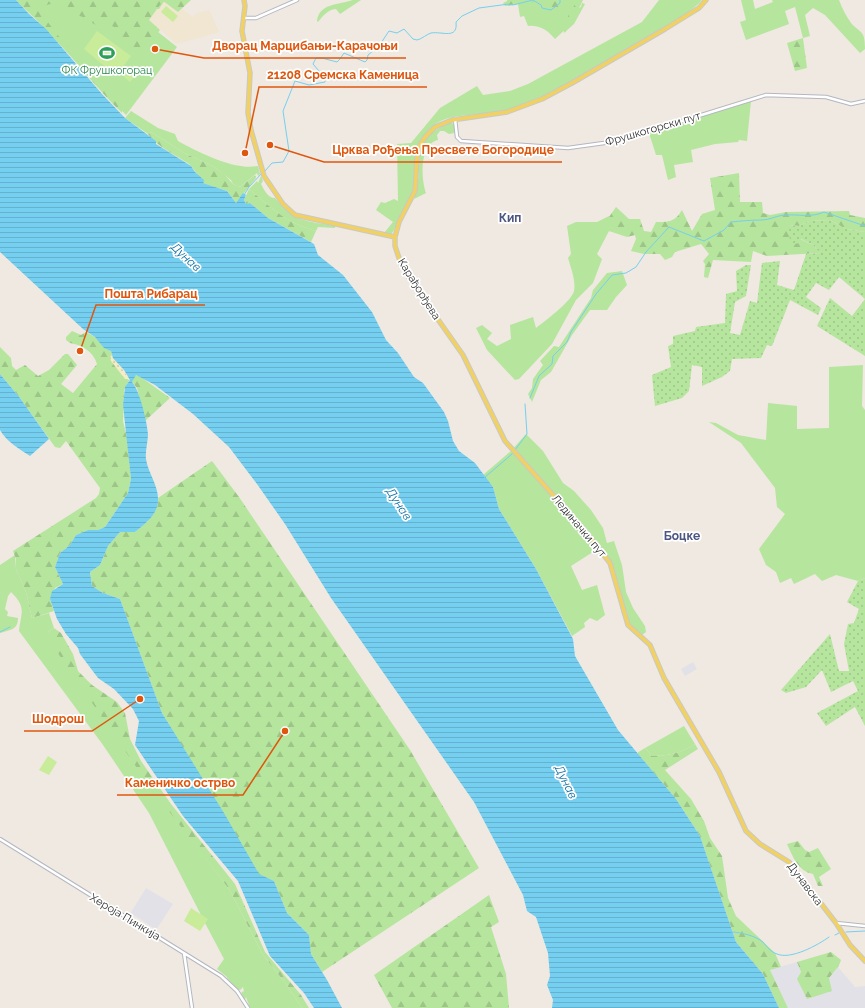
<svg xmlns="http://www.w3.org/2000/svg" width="865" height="1008" font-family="Raleway,sans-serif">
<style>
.industrial{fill:#e3e1e8}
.education{fill:#f0e6d1}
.grass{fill:#b6e59e}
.forest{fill:url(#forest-firs)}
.sand{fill:url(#sand-dots)}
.garden{fill:url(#garden-dots)}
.pitch{fill:#c9ec9a}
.water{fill:url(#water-rules)}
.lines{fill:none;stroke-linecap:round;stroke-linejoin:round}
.stream{stroke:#75cff0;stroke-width:1}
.minor-casing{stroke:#b4b7c1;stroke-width:4.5}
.major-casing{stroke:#c9c9c9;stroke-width:5.5}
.minor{stroke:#fff;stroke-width:2.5}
.major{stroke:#f2d163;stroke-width:3.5}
.labels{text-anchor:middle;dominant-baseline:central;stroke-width:3.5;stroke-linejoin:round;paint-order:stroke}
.leisure-label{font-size:11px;fill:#27864d;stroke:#fff}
.street-label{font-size:11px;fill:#2e2e2e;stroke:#fff}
.neighbourhood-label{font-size:12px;font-weight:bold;fill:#4d5680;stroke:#fff}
.water-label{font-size:12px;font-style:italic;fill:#0d6fa3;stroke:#fff}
.leader{fill:none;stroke:#df570e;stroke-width:1.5}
.callout-dot{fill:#df570e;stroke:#fff;stroke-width:1.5}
.callout-label{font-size:12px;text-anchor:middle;font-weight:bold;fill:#df570e;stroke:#fff;stroke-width:3.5;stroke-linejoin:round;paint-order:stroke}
</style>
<defs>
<pattern id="forest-firs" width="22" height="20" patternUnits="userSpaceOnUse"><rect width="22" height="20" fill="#b6e59e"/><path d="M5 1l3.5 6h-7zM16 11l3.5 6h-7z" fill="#9dc588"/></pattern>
<pattern id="sand-dots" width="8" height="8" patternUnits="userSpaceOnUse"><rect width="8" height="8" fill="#f3ecc5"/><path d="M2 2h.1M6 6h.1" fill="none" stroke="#d1cbaa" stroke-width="1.8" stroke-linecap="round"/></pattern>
<pattern id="garden-dots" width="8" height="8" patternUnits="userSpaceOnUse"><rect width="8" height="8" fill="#b6e59e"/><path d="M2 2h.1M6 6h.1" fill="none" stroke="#9dc588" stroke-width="1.8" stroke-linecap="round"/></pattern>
<pattern id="water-rules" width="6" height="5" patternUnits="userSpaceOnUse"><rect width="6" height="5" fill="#75cff0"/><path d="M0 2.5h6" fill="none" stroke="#66b2ce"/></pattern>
</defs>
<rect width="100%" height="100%" fill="#efe9e1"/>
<path class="industrial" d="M693 662 697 669 685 676 681 669Z
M146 888 173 904 156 930 139 918 130 914Z
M797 962 801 972 829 978 838 967 855 987 865 986V1008H788L769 970Z"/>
<path class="education" d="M164 1 178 12 181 8 193 17 197 13 209 10 219 32 177 44 149 20Z"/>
<path class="grass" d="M18 0H165L159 9H151L148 24 177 47 126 115Z
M353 0H361L340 14 336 9C327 10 323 16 318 22L317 21C319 3 339 5 353 0Z
M507 0H583L572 23 555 39C547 30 540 25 528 26L524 16 520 17 518 4 508 6Z
M659 0H702C687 17 657 31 636 43 599 65 560 92 519 106 510 109 501 112 492 113 473 116 450 113 434 125 412 142 419 166 413 189 411 200 404 209 398 219 395 225 395 231 390 235L384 233 393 222 376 210 381 202 385 203 394 199 398 201 397 144 411 143 440 108 477 86 483 95 510 91 528 84 642 22Z
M741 0H753L755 9 773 2 772 0H839C842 8 846 16 851 23 861 34 865 30 865 49L860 53 825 15 813 8 805 15 810 36 803 38 795 7 785 11 789 24 746 40 740 22 746 20Z
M751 101 747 141 739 140 738 142 715 144 691 150 693 162 674 165 676 177 668 180 662 155H656L649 133Z
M131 111 158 128 175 134 178 141C198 152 235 171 258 166L260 174 258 176 257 173 240 187 233 184 231 180 213 166 186 154 151 132 148 134 125 118Z
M451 122 455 126 454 133 449 134 444 131H440L437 135 438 140C419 144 421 180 426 193L414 199C427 163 405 142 451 122Z
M261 176 263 181 261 184C264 190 268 198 275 198 295 222 306 221 335 226V228L318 227 316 231C285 222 273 209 249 189L257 181 258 183Z
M609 216V231L597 254 602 259 593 283 576 300 552 344 519 379 515 380 487 350 476 328 482 325 492 333 487 339 497 346 511 339 510 325 533 317 536 328C545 321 571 302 574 291 576 281 571 268 568 258L571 254 567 226 576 222H597Z
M622 271 627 285 616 297 607 310H590L572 335 551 372 541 380 532 402 528 394 532 388 533 379 543 365 540 361 554 346 559 347 591 298 593 290 607 273Z
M863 365 862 406 865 410V578L858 581 836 575 822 581 815 574 794 584 791 578 780 583 776 572 766 565 759 549 785 514 777 507 775 488 741 443 709 422 716 423 738 435 766 440 768 403 797 406V429L829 428V367Z
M526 434 543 451 563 483 574 491 591 510 603 528 607 543 614 541 622 565 626 592 633 608 645 626 646 632 642 635 636 632 634 634 622 614 611 567 596 550 571 566 582 590 597 585 605 615 597 621 590 618 584 623 585 627 572 636 536 569 499 509 493 487 483 475 511 451Z
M15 555 16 569 26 592 32 618 49 613 54 628 48 632 91 699 163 802 229 889 263 955 286 984 302 1008H250L246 997 245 1000 241 993 244 991 243 987 240 990 237 989 227 978V977L217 969 224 959 205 923 207 919 201 915 149 813 103 745 19 631C21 612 27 608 11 592L8 596 5 609 8 612 7 616 18 618C18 630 10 630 0 633V565Z
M684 726 695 744C682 753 667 756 652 756L645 748Z"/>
<path class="forest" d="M16 0H191L178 12 163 1 149 20 160 30 140 56 117 40 122 33 111 25 106 32 85 18 50 4 37 8 60 38 106 87 122 101V113C95 87 73 57 47 30 38 20 26 11 16 0Z
M509 0H547L549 5 555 0H577L574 4 577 9 581 7 582 3 585 4 574 24 564 33 563 28C569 22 570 11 566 5L562 4 552 14 550 11 541 9 534 2 505 6 503 3Z
M803 38 807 68 795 71 787 43Z
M151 132 186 154 213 166 225 175 233 184 240 187 255 175 256 178 236 203 227 191 203 183 202 178C196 175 194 168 189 164 174 154 159 148 148 134Z
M739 173 740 202H762L763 213 770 215 786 212 849 211 850 215 865 218V232L846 229 830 220 809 221 799 226 789 225 800 239 813 245 820 253 767 256 753 251 751 262 713 260 708 278 704 277 705 264 703 261 709 254 701 244 675 252 672 257 665 260 660 254H644L631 251 636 239 635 235 627 237 609 231V217L616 207 629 219H640L644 231 651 232 656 222C669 222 675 222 682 210L692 231 702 214 715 210 710 178Z
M249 189C273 209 285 222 316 231L311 242 268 218 250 203 246 204 244 200Z
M72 331 81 335 86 332 95 337 111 351 112 355 128 380 130 379 124 390 123 421 127 438 131 479 128 493 105 527 98 530H88L76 535 70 545 60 553 55 567 63 584 55 588 50 599 54 611 32 618 26 592 16 569V559L13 551 96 498 99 494 100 488 66 441 60 448 55 447 20 398 0 374V347L11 358 12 366 16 370 25 365 38 376 49 370 65 354H68L77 365 61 384 73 393 97 364C93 351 82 345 70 343L66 340V337Z
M138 375 170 398 145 421 137 388 132 382 134 376Z
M212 461 239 497 410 750 479 868 322 972 311 954 309 935 287 913 274 881 259 875 162 713 120 599 103 593 92 586 90 572 100 565 108 546 120 532H135C145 524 160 512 158 498Z
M54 628 61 633 73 654 78 671 92 685 117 702 125 713 130 739 141 761 171 804 235 884 265 952 301 995 309 1008H302L286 984 263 955 229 889 148 784 53 646 48 632Z
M695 744 698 749 665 770 691 799 704 821 710 838 722 856 728 898 736 916 775 953 781 967 770 970 788 1008H779L763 974 736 942 700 836 676 799 637 753 645 748 652 756C667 756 682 753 695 744Z
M798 841 805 850 809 852 818 848 831 869 819 877 823 886H818L813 874C798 871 793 857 787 844Z
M489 895 499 922 491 927 506 974 509 1008H392L374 975Z
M831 952 841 960 838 967 829 978 832 991 807 999 797 979 801 972 797 962Z"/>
<path class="sand" d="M112 355 113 358 130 379H125L111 361 110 357Z"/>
<path class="garden" d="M830 220 846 229 865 232V299L839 277 829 290 816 283 806 297 821 308 818 315 790 300 772 346 767 345 761 358 732 359 730 371 722 377 702 386V367L692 365 689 391 682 398 655 406 652 375 671 367 668 346 673 344V336L695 331 696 327 725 323 726 294 737 291 736 271 746 265H751L746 296 735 302 730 333 740 335 750 301 757 303 762 263 780 261 777 285 794 290 806 254 820 253 813 245 801 239 799 243 790 245 789 225 799 226 809 221Z
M830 298 852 316 865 299V356L817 326Z
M865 578V726L855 707 826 726 817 713 858 691 853 681 831 692 822 670 806 687 786 693 781 690 830 634 839 671H849L844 644 848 624 854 623 859 609 847 602 858 581Z"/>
<path class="pitch" d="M166 6 178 16 173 22 161 12Z
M97 31 131 56 116 76 84 49Z
M133 65 140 70 130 82 124 77Z
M48 756 57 762 49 775 39 770Z
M191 908 208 919 200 931 184 921Z"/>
<path class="water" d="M0 0H16L29 14 46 29 102 94 125 118 156 141V144L191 166 195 172 204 180 203 183 227 191 236 203 243 193 246 195 244 200 246 204 250 203 268 218 314 244 318 255 343 275 372 312 386 340 398 353 414 377 423 383 444 412 448 421 453 441 459 451 475 463 493 487 499 509 536 569 573 639 575 656 618 730 676 799 700 836 736 942 763 974 779 1008H552L553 1000 547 985 550 976 548 953 536 917 527 911 523 895 474 802 331 598 285 524 257 484 229 447 193 414 155 385 136 375 132 382C140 391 147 422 148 434 148 442 145 451 146 459 148 473 159 486 158 501 158 514 144 525 135 532H120L108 546 100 565 90 572 92 586 103 593 120 599 162 713 224 813 259 874 274 881 287 913 309 935 311 954 327 980 342 1008H314L304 993 270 956 238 881 183 816 135 745 139 721 133 709 114 689 98 678 80 654 78 648 66 634 57 619 50 599 52 591 63 584 55 567 60 553 70 545 76 535 88 530H98L105 527 128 493 131 479 123 405 125 387 130 380 124 370 113 358 111 351 104 348 95 337 83 329 0 252Z
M0 374 20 398 49 439 30 456C19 449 6 441 0 430Z"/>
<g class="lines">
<path class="stream" d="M265 171 272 163 283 162 289 151 283 111 295 81 309 85 325 82V78L313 64 316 58H322L337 62 340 59 344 53 365 62 367 60 368 55 379 46 389 31 397 33 404 29 413 39 417 40C422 39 427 34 431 33 442 31 458 40 456 22L462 16 479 8 509 4 513 5 533 0 541 5 542 8 551 10 560 3V0
M244 195 249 187 262 173
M530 398 539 376 552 364 553 356 567 342 571 332 596 294 612 275 626 273 636 267 646 252 669 227 704 241 724 230 731 222C741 221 751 220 762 220 769 220 776 216 784 215 798 214 811 218 824 212L865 226
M484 478 512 454 527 434 525 404
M0 632 10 627
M731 932C740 932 756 936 763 942 767 947 771 952 777 954 791 960 818 945 829 937
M846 932 865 931
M835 935 839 933"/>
<defs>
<path id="minor" d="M244 18H256L297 0
M455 119 457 137 461 141 568 148 604 143 637 135 766 95 826 97 851 104 865 101
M0 839 221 976 237 991 248 1008
M836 923 865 926
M184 953 192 1008"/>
<path id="major" d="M244 0 245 6 242 31 250 73 248 113 251 130 264 176 283 204 295 215 395 237
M706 0 699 8 665 29 572 83 542 99 507 112 452 120 435 127 426 136 420 145 417 158 415 191 399 222 395 237V246L401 264 413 284 463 355 505 441 586 532 610 563 628 625 650 645 664 678 719 772 746 831 760 844 789 862 836 923 850 945 865 961"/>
</defs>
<use href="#minor" class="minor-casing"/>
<use href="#major" class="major-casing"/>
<use href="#minor" class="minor"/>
<use href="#major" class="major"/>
</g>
<defs>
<symbol id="stadium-bare" viewBox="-9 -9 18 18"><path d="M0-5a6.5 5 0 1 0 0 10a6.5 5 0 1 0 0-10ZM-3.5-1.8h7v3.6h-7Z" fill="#2e9e5b" stroke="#fff" stroke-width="2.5" paint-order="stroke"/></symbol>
</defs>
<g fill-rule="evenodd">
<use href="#stadium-bare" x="96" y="42" width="22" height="22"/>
</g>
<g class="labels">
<g class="leisure-label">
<text x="107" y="70">ФК Фрушкогорац</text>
</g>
<g class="street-label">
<text transform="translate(653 129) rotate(-16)">Фрушкогорски пут</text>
<text transform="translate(419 289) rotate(58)">Карађорђева</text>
<text transform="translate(579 526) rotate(50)">Лединачки пут</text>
<text transform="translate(805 884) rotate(53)">Дунавска</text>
<text transform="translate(125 917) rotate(31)">Хероја Пинкија</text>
</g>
<g class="neighbourhood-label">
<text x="510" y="218">Кип</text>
<text x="682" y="536">Боцке</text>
</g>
<g class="water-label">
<text transform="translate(186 257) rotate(43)">Дунав</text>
<text transform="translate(399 504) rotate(57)">Дунав</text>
<text transform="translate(566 782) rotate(64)">Дунав</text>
</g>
</g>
<path class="leader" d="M155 49L204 58H406M245 153L259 87H427M270 145L324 162H562M80 351L96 305H205M140 699L92 731H24M285 731L243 795H117"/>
<g class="callout-dot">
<circle cx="155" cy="49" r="4"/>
<circle cx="245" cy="153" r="4"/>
<circle cx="270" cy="145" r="4"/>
<circle cx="80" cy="351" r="4"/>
<circle cx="140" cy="699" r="4"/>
<circle cx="285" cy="731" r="4"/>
</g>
<g class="callout-label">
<text x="305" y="50">Дворац Марцибањи-Карачоњи</text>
<text x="343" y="79">21208 Сремска Каменица</text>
<text x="443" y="154">Црква Рођења Пресвете Богородице</text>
<text x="151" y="298">Пошта Рибарац</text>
<text x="58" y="723">Шодрош</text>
<text x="180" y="787">Каменичко острво</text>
</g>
</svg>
